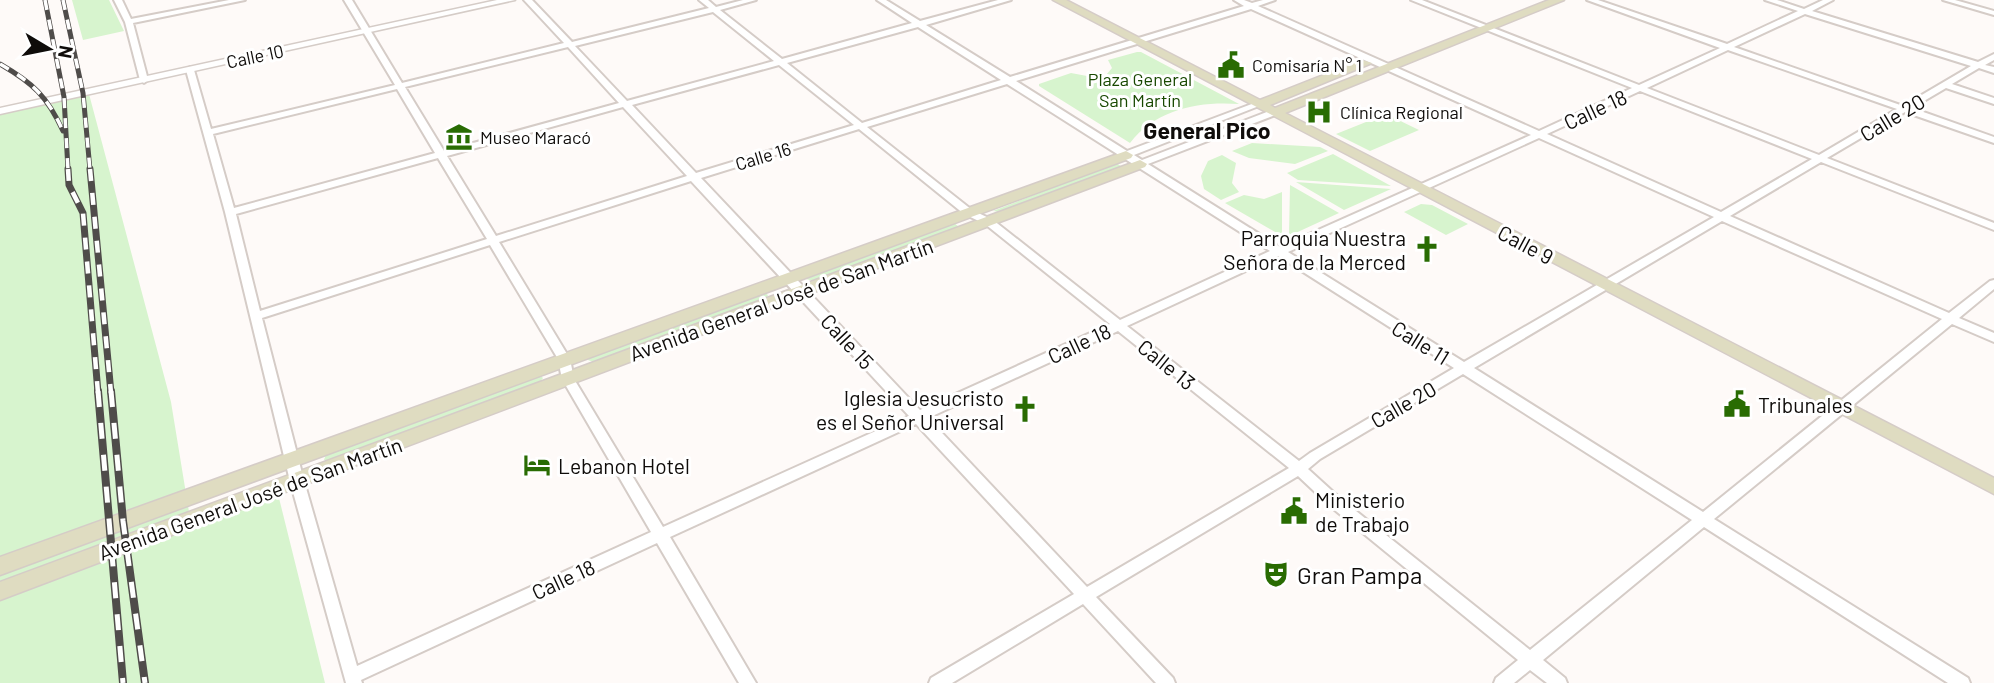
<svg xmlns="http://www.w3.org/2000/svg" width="1994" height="683" font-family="Barlow,sans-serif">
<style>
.green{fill:#d7f4ce}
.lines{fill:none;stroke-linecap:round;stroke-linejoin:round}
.minor-casing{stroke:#d5ccc7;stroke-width:4}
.tertiary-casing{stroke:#d5ccc7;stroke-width:3}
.secondary-casing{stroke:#d5ccc7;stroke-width:3}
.minor{fill:#fff;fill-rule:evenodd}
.tertiary{fill:#fff;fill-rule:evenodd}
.secondary{fill:#dfdcc1;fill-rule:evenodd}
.rail-far2-casing{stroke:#4f4c4a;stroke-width:5}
.rail-far1-casing{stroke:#4f4c4a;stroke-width:7}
.rail-casing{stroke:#4f4c4a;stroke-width:8}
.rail-far2{stroke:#fff;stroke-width:3.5;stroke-dasharray:10;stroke-linecap:butt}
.rail-far1{stroke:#fff;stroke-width:4.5;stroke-dasharray:12;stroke-linecap:butt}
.rail{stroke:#fff;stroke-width:5;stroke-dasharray:16;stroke-linecap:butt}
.labels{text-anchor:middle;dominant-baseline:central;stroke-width:6;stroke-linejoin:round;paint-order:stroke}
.far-street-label{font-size:18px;fill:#0f0c0a;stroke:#fff}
.far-poi-label{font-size:18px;fill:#0f0c0a;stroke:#fff;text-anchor:start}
.far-park-label{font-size:18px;fill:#184800;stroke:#fff}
.street-label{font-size:21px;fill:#0f0c0a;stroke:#fff}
.poi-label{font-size:21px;fill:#0f0c0a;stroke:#fff;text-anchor:start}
.far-district-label{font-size:23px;font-weight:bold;fill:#0f0c0a;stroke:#fff}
.near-poi-label{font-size:24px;fill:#0f0c0a;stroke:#fff;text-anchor:start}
</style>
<rect width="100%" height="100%" fill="#fefaf8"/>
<path class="green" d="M72 0H109L124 31 83 40Z
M1137 52H1141L1239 104C1199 101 1156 109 1130 143L1039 86V84L1071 73 1087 76 1106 75 1112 68 1108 60Z
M89 94 171 402 190 518 276 486 325 683H0V113Z
M1386 114 1419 130 1370 151 1336 134Z
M1252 143 1320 147 1328 151 1295 164 1249 158 1232 151Z
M1333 154 1391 186 1298 180 1287 173Z
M1222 155 1236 163 1232 183 1239 192 1221 200 1204 189 1201 176 1208 161Z
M1116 163 1121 166 1118 168 1000 212 993 211Z
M1296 182 1391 189 1344 210Z
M1290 185 1339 213 1289 236Z
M1282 192V236L1225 203 1244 195 1264 199Z
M1421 204 1432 205 1468 224 1446 235 1404 212Z
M954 223 958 226 954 229 814 281 806 279Z
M765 293 768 295 766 299 596 363 588 360 589 357Z
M540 375 543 378 539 383 332 461 324 460 326 454Z"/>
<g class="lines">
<defs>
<path id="minor" d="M114 0H122L131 19 229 0H245L133 23 148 80 144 83 140 80 125 22Z
M344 0H352L402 83 564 43 524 0H532L572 42 709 8 699 0H708L716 7 743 0H756L720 10 782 59 912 23 877 0H886L920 21 998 0H1011L926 25 1010 77 1244 6 1234 0H1244L1252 3 1263 0H1275L1258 6 1539 131 1632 88 1411 0H1422L1639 85 1720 48 1587 0H1598L1727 44 1798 11 1765 0H1777L1804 9 1823 0H1833L1812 11 1978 62 1994 54V60L1985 65 1994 67V73L1979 68 1952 84 1994 98V104L1946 88 1912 108 1994 137V143L1905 112 1827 158 1994 223V230L1821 162 1730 216 1949 313 1990 281 1994 280V289L1959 318 1994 333V342L1952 324 1714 519 1968 678 1970 683H1948L1704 527 1543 660 1565 678 1567 683H1547L1530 670 1514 683H1494L1496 678 1518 660 1331 507 1298 476 1096 597 1173 678 1175 683H1156L1083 604 952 683H929L931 678 1074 594 916 424 670 537 756 683H739L657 543 361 680 362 683H346L290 481 225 212 186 70 190 67 194 70 211 129 395 85ZM1251 9 1531 135 1280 247 1148 164 1278 114V110H1272L1142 160 1134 155 1264 104 1257 102 1127 151 1016 81ZM713 12 774 61 627 101 575 46ZM1805 14 1971 66 1903 106 1734 47ZM918 27 1001 80 862 123 787 63ZM568 47 619 103 444 151 405 87ZM1728 50 1897 109 1819 155 1647 88ZM779 65 854 125 696 173 632 105ZM1007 84 1270 251 1120 320 993 220 972 210 867 127ZM397 89 435 153 234 208 213 134ZM1640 91 1812 159 1721 212 1547 134ZM623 107 687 176 496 236 447 156ZM859 129 964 214 985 224 1110 324 920 410 701 178ZM1539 138 1714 217 1464 362 1288 252ZM438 158 487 239 260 311 236 214ZM691 181 909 416 663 527 574 379 570 359 499 242ZM1722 221 1942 319 1703 512 1474 368ZM490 245 558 359 562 379 651 532 357 666 304 481 262 318ZM1278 256 1454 368 1310 453 1299 461 1127 326ZM1118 331 1289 468 1087 587 928 418ZM1463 374 1692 520 1530 650 1341 499 1308 469 1320 459Z
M1943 0H1955L1994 11V15Z"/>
<path id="tertiary" d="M497 0H515L0 114V108Z"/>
<path id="secondary" d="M1053 0H1066L1260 100 1362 60 1372 63 1270 105 1275 108 1549 0H1564L1285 113 1994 478V494Z
M1126 151 1133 155 1131 158 0 575V557Z
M1140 160 1147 164 1145 167 0 600V582Z"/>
</defs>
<use href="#minor" class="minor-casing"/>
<use href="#tertiary" class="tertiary-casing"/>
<use href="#secondary" class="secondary-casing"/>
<use href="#minor" class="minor"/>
<use href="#tertiary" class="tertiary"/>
<use href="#secondary" class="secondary"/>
<defs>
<path id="rail-far2" d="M45 0 64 97 68 170
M63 0 83 93 90 170
M0 64C33 83 47 96 63 131"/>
<path id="rail-far1" d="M68 169 69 185 83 213 98 393
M90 169 111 393"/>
<path id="rail" d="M98 391 123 683
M111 391 123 521 145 683"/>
</defs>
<use href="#rail-far2" class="rail-far2-casing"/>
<use href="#rail-far1" class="rail-far1-casing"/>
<use href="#rail" class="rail-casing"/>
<use href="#rail-far2" class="rail-far2"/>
<use href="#rail-far1" class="rail-far1"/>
<use href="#rail" class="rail"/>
</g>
<defs>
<symbol id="civic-bare" viewBox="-9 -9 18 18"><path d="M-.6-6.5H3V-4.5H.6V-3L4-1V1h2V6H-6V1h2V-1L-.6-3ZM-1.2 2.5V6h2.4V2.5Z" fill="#296c03" stroke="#fff" stroke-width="2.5" paint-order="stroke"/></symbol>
<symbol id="hospital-bare" viewBox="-9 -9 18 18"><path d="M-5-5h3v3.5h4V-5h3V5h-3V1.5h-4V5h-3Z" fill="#296c03" stroke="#fff" stroke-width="2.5" paint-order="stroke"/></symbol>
<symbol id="museum-bare" viewBox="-9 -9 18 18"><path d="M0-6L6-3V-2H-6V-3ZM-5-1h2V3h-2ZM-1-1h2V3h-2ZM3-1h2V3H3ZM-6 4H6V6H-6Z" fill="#296c03" stroke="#fff" stroke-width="2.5" paint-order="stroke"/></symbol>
<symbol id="church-bare" viewBox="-9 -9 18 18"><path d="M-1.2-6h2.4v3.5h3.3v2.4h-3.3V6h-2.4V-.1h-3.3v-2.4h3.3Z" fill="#296c03" stroke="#fff" stroke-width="2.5" paint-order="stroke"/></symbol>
<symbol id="hotel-bare" viewBox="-9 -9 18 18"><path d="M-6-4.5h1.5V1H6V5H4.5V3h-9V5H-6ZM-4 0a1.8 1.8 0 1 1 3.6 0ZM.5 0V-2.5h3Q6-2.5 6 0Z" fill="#296c03" stroke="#fff" stroke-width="2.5" paint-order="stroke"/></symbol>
<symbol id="theatre-bare" viewBox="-9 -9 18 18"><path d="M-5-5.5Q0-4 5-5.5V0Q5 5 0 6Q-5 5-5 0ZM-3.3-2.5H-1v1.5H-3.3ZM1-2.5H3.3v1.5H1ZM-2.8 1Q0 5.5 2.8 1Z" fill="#296c03" stroke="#fff" stroke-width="2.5" paint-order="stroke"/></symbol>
</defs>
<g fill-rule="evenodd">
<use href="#civic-bare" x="1212" y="46" width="38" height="38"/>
<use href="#hospital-bare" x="1300" y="93" width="38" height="38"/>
<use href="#museum-bare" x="440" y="118" width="38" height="38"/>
<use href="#church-bare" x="1408" y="230" width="38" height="38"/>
<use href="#civic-bare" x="1718" y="385" width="38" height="38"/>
<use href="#church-bare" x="1006" y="390" width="38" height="38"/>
<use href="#hotel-bare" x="518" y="446" width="38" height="38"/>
<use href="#civic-bare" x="1275" y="492" width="38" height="38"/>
<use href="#theatre-bare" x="1257" y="555" width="38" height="38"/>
</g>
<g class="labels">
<g class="far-street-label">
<text transform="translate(255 56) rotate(-12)">Calle 10</text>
<text transform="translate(763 156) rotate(-17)">Calle 16</text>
</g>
<g class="far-poi-label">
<text x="1252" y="65">Comisaría N° 1</text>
<text x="1340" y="112">Clínica Regional</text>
<text x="480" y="137">Museo Maracó</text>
</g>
<g class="far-park-label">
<text x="1140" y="79">Plaza General<tspan x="1140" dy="21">San Martín</tspan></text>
</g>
<g class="street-label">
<text transform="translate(1595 109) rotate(-25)">Calle 18</text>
<text transform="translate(1892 117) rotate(-31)">Calle 20</text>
<text transform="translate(1526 244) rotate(28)">Calle 9</text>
<text transform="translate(781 299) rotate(-20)">Avenida General José de San Martín</text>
<text transform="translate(848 341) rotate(47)">Calle 15</text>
<text transform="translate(1421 342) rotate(32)">Calle 11</text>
<text transform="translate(1079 343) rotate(-25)">Calle 18</text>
<text transform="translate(1167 364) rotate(39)">Calle 13</text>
<text transform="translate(1403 404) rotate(-30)">Calle 20</text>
<text transform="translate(250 498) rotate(-20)">Avenida General José de San Martín</text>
<text transform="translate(563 579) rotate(-25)">Calle 18</text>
</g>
<g class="poi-label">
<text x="1406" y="237" text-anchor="end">Parroquia Nuestra<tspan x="1406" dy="24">Señora de la Merced</tspan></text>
<text x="1004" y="397" text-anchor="end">Iglesia Jesucristo<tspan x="1004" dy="24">es el Señor Universal</tspan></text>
<text x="1758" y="404">Tribunales</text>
<text x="558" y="465">Lebanon Hotel</text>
<text x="1315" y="499">Ministerio<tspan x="1315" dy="24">de Trabajo</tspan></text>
</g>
<g class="far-district-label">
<text x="1207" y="130">General Pico</text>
</g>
<g class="near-poi-label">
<text x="1297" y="574">Gran Pampa</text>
</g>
</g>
<g transform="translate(49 49) rotate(100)" stroke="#ffffff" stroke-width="5" paint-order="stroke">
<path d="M0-5L12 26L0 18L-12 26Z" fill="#0f0c0a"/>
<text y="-10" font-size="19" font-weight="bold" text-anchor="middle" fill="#0f0c0a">N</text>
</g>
</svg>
